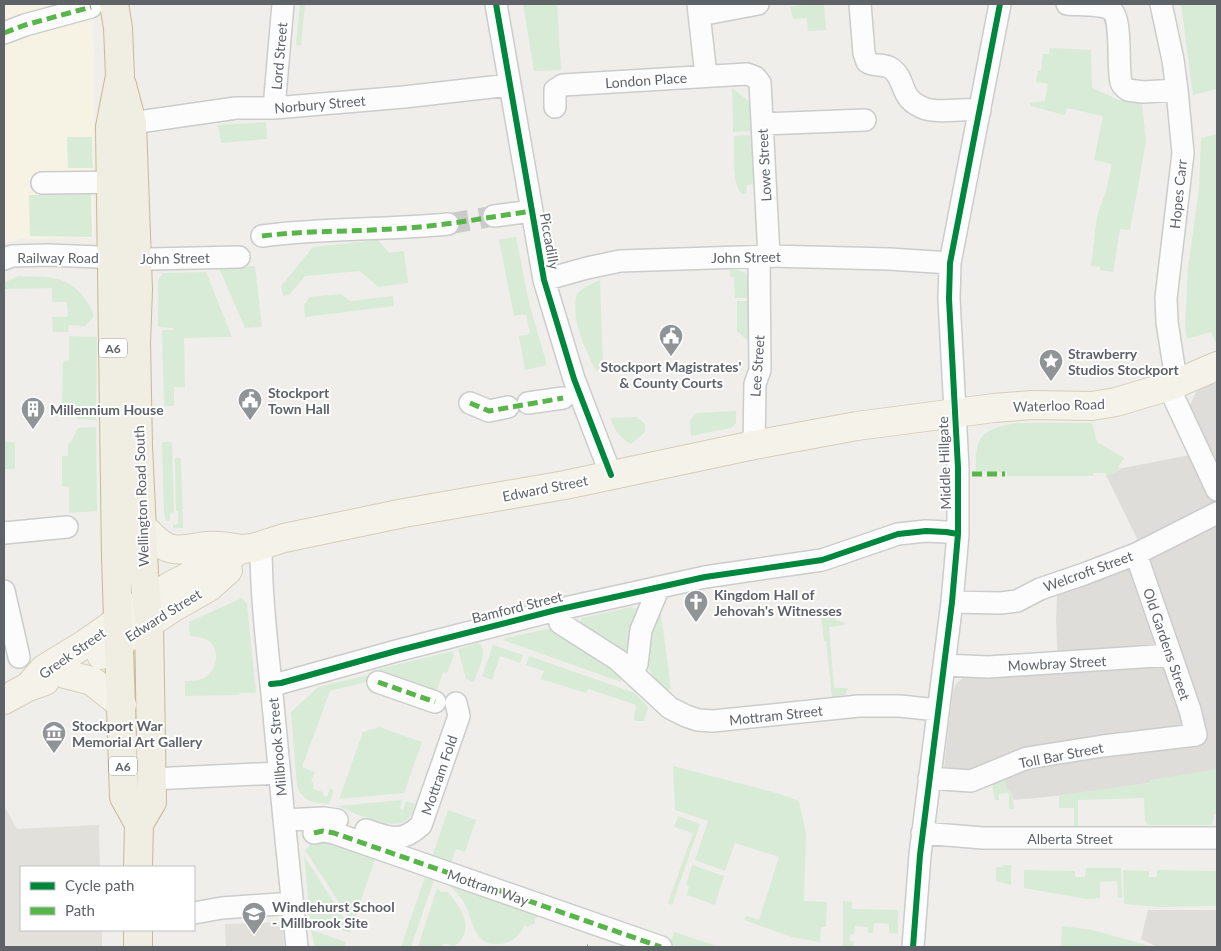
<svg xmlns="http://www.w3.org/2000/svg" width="1221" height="951" font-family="Lato,sans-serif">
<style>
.commercial{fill:#f7f3e4}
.industrial{fill:#dfddda}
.education{fill:#e2e0da}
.green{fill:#d8ebd6}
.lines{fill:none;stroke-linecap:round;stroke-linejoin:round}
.minor-tunnel{stroke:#cbcbca;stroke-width:21;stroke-dasharray:21 11;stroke-linecap:butt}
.minor-casing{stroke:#cbcccc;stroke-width:24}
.major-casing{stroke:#d7ceb8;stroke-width:30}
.highway-casing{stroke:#c8b996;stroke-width:30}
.minor{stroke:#fdfcfc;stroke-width:21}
.major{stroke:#f4f2e9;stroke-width:28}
.highway{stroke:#f0ede3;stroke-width:28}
.quiet{stroke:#58b549;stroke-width:5;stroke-dasharray:10 5;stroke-linecap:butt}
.cycleway-casing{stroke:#fff;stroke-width:9}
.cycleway{stroke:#00873e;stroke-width:6}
.labels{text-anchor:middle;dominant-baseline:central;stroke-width:4;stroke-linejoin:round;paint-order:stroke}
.shield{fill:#fff;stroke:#8f9295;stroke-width:1}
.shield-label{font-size:12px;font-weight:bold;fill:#5f6368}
.street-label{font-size:14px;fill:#5f6368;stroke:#fff}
.poi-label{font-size:14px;font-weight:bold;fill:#5f6368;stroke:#fff;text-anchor:start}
</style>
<rect width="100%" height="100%" fill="#efeeea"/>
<path class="commercial" d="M4 4H91L93 14 94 58V238L22 239 4 243Z"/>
<path class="industrial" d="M1217 382V772L1078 794 1013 800 1012 793 1007 790 955 770 944 767 953 690 957 683 964 677 1058 670 1056 618 1058 576 1140 545 1106 475 1123 468 1190 455 1189 407 1198 388Z
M1148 910H1217V947H1157L1141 939Z"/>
<path class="education" d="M4 806 17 829 99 825 100 867H21V930H102V947H4Z
M282 922 284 947H226L225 924Z"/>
<path class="green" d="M300 4H305L301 46 296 45Z
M523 4H557L561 70 534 71Z
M809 4H824L826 30 808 31 807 18 793 19 790 7Z
M1181 4H1217V89L1193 95Z
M1050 48 1091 50 1092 88 1119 100 1142 104 1146 142 1130 230 1120 229 1113 272 1100 270V267L1091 266 1097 216 1106 191 1112 164 1094 160 1103 116 1067 108 1065 115 1030 106V103L1045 101 1048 84 1036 82 1038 71H1041L1043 54H1049Z
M732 88 751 103 752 131 733 132Z
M266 122 267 139 221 143 218 125Z
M1217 134V343H1216L1211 332 1187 339 1185 328 1188 268 1199 189 1201 138Z
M752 135 755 184 747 185 746 194H742C731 184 735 151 734 136Z
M67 137H92L93 168H68Z
M91 194 92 237 30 236 29 195Z
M516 237 529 303 547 365 525 370 519 336 530 334 526 314 514 316 499 240Z
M378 240 389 253 404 251 408 283 378 287 360 271 305 276 289 295 283 296 281 286 313 247Z
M255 266 262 327 245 328 219 268Z
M730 270C753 269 747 279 749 298H735L734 277H730Z
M206 272 232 337 184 338 185 387H174V406H164L162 330H173V328L158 327V280L163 273Z
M18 276C44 277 65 274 83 296 88 303 92 309 94 317L85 326 69 325 68 332H53L52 317H68L67 302H52V288L4 289V283Z
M600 280 603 370H595C585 346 570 320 577 294L585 287Z
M341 294 350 301 393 296 394 306 305 317 304 305 310 297Z
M737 301H749L751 340 746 339 737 331Z
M69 336 97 337 96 420 78 419 69 409H62L63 361 69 360Z
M736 411V423L731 428 691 436 690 420 697 413Z
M637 417 645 424V432L631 444C619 438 615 430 610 418Z
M1017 423H1092L1097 442 1124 458 1118 467 1122 469 1108 476 1105 473H1093V476H1007V473L976 471C975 436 981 429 1017 423Z
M96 427 97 511 69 513V487L62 486V456H68V443L71 442 78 428Z
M4 442H15V469H4Z
M162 442H172L174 512 170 513V521H166L164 512Z
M175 458H181L183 528H173V525L178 524V511H176Z
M242 598 247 604 256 693H240L239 695 185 696V681C191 681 198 681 204 678 217 671 221 650 209 641 203 637 196 637 190 636L189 622Z
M660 606 671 689 665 691C653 681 643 661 645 644 647 632 655 618 660 606Z
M631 607 640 610 630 650 623 651 601 636 578 625 582 618Z
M821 616H833L836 620 845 623V625L829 627 834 688H848L845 695 832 697 826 641H824Z
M551 628 571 639 623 675 621 682 503 640 506 638Z
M479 643C489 652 477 671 474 682L466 679 458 649Z
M493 645 523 655 520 663 500 656 492 680 482 676Z
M453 651 454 655 447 673 443 672 435 696 381 678 379 669Z
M529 656 635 693 648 707 644 721H636L634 719 636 705 588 689 586 693 541 679 544 671 526 665Z
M372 674 374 680 330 691 302 767 315 772 311 782 314 783 313 789 323 792V795L327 797 330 788 334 790 329 804C314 803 303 802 297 786L291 712 318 687Z
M379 727 422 742 404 793 339 799 363 732Z
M673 766 780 794 799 801 806 833 804 901 827 902 826 927H821L820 942 792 937 744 920 746 916 759 920 779 857 735 843 725 871 695 860 708 821 675 810Z
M1217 769V814H1214L1213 822 1211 825H1148L1145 821 1144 798 1078 800V828H1074V808H1059V795L1150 783V780Z
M1004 777 1007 789 1012 793 1014 809H1009V793L999 794V800H995L991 781Z
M402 800 400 809 403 810 406 801 415 804C413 809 412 815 409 818 394 834 355 813 338 806Z
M448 810 476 820 465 852 456 849 450 866 431 860Z
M678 816 700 824 672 905 668 903 693 833 674 827Z
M323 838 376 856 353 924 305 850 316 839Z
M304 856 351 929 350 933 310 918Z
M692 865 724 876 715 905 687 895 689 886 686 885Z
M1003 865H1011V885L996 881V867H1003Z
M1086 868H1121L1122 898H1118L1117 881 1100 882V898L1086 899 1024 888V870L1075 871V877H1085Z
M1123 870 1149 871V877H1157V870L1217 871V906L1159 907 1124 904Z
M426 874 435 877 411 947H401Z
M452 884 540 915 535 919V923L527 927 525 925C521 933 514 941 505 943 472 951 474 918 463 901 460 896 455 891 450 886Z
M437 888 441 892H448C462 909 477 931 453 947L449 944H444L441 947H418Z
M843 901 852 902V909L898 910V934L889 933V924L874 923 873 933H868V927L855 926 854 934H850V941H854L853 946H843Z
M1062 926 1092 930 1154 947H1061Z
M311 930 346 942 344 947H315Z
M674 932 720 947H681L670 944Z"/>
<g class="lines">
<path class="minor-tunnel" d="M448 224 494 216"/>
<defs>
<path id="minor" d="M496 4 544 280 574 379 611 475
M698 4 706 76
M860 4 864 53 867 62C874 67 884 63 892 69 907 80 898 100 926 109 944 114 962 107 980 111
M1067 4C1078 5 1101 4 1110 9 1123 16 1117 67 1121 82 1122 86 1125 88 1128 90L1143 92 1177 90
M1161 4 1173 60 1177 90 1183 153 1166 298 1167 322 1174 367 1173 396 1217 490
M700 15 758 4
M4 33 25 25 91 7
M555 107V90L563 85 747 74 755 77 760 83 769 256
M274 108 283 4
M132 123 236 108H274L404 97 510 85
M762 124 865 120
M42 183 127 182
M494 216 532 211
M262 236C323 228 386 230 448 224
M4 259 12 256 48 255 150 259 239 257
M544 280 587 268 620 261 769 256 889 259 950 263
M470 403 489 411 508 407
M528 403 563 398
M754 445 755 384 760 370 759 257
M4 533 67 527
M261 546C261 595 267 645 272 694 280 778 288 863 297 947
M4 591 19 657
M952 602 1000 603 1017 601 1040 589 1084 574 1136 554 1217 513
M556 610 560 623 618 660 670 708 686 716 698 720 713 721 859 706H900L937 710
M944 665 988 667 1171 655
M632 671 637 664 641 630 659 587
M378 682 435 702
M271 684 281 683 396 651 556 610 705 577 822 560 898 534 926 531 946 532 958 534
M929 778 971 781 1027 758 1103 746 1196 735 1190 710 1136 554
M152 779 279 773
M284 820 324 818 337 820
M366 830C390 838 401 844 421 825L459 716 456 703
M314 833 323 831 334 833 661 947
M922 833 983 838H1217
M194 913 222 908 292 903
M913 947 920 855 952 602 958 534V468L949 299 950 263 1000 4"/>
<path id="major" d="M142 526C150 534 157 544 169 548 181 552 195 547 207 546 219 545 230 547 242 549
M101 655 174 607 209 587 228 570
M65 674 92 681 122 705
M28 687 44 669 85 644 146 601 172 585 242 549 253 548 284 538 404 513 565 485 754 445 857 426 994 408 1032 405 1092 406 1116 402 1173 385 1217 366
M4 700 28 687 45 681"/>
<path id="highway" d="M114 4 118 28 120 76 110 127 116 558 124 797 139 824 138 867
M122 85 132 123 138 290 136 343 138 446 144 573 149 624 152 802 139 824
M138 947V930"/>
</defs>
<use href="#minor" class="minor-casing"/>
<use href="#major" class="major-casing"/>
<use href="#highway" class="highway-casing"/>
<use href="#minor" class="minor"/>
<use href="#major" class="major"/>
<use href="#highway" class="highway"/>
<path class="quiet" d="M4 33 25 25 91 7
M262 236C310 230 359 232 407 228 449 225 490 217 532 211
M470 403 489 411 563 398
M972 474H1005
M378 682 435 702
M314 833 323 831 334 833 661 947
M587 947H588"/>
<defs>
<path id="cycleway" d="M496 4 544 280 574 379 611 475
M271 684 281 683 396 651 556 610 705 577 822 560 898 534 926 531 946 532 958 534
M913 947 920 855 952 602 958 534V468L949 299 950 263 1000 4"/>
</defs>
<use href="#cycleway" class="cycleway-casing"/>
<use href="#cycleway" class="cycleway"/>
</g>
<defs>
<symbol id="civic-pin" viewBox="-11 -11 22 30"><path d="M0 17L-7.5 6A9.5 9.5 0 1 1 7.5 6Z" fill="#919496" stroke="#fff"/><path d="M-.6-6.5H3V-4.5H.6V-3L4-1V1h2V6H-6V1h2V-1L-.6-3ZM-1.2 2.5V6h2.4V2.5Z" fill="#fff"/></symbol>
<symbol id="sight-pin" viewBox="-11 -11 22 30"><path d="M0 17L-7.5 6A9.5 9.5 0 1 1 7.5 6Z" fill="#919496" stroke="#fff"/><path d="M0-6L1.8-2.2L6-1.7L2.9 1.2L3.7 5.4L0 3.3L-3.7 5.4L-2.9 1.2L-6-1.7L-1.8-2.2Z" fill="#fff"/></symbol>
<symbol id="building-pin" viewBox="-11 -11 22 30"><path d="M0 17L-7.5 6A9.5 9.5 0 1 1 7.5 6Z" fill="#919496" stroke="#fff"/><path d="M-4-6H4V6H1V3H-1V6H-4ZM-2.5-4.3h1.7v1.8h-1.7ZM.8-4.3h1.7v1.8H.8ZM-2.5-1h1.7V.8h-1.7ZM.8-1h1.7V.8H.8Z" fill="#fff"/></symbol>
<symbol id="church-pin" viewBox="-11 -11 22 30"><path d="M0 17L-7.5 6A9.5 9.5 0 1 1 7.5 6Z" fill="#919496" stroke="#fff"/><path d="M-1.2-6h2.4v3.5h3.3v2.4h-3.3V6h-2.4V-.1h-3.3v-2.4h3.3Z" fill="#fff"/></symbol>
<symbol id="museum-pin" viewBox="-11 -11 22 30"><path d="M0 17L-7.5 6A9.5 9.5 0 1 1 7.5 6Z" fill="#919496" stroke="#fff"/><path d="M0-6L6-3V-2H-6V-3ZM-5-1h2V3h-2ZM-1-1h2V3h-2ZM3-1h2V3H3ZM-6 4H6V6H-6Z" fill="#fff"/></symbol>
<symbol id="school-pin" viewBox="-11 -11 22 30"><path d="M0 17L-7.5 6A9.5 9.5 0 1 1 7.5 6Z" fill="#919496" stroke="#fff"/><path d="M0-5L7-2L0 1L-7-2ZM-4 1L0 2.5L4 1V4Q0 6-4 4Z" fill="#fff"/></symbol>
</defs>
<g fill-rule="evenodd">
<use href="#civic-pin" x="657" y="322" width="28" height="38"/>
<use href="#sight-pin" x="1037" y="347" width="28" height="38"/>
<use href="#civic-pin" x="236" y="386" width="28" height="38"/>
<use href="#building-pin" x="19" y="395" width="28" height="38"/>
<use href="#church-pin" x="682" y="588" width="28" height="38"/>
<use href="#museum-pin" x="40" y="719" width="28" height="38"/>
<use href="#school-pin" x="240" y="900" width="28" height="38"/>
</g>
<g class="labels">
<g class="shield">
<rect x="99" y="338.5" width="28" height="19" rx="4"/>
<rect x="109" y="756.5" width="28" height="19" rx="4"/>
</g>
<g class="shield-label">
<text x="113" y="348">A6</text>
<text x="123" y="766">A6</text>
</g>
<g class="street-label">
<text transform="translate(279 56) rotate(-85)">Lord Street</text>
<text transform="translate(646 80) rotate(-4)">London Place</text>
<text transform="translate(320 104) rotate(-5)">Norbury Street</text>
<text transform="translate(764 165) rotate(-93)">Lowe Street</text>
<text transform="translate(1178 194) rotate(-84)">Hopes Carr</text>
<text transform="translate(550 241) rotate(80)">Piccadilly</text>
<text x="58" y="257">Railway Road</text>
<text transform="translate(746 257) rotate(-1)">John Street</text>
<text transform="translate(175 258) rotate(-1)">John Street</text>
<text transform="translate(757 366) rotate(-86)">Lee Street</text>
<text transform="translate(1059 405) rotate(-2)">Waterloo Road</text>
<text transform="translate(944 463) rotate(-92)">Middle Hillgate</text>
<text transform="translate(545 488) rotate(-11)">Edward Street</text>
<text transform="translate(141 496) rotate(-92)">Wellington Road South</text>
<text transform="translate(1088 571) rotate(-20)">Welcroft Street</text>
<text transform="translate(517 607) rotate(-14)">Bamford Street</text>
<text transform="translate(163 615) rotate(-32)">Edward Street</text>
<text transform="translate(1167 644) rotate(71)">Old Gardens Street</text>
<text transform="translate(72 653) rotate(-35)">Greek Street</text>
<text transform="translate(1057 663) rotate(-3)">Mowbray Street</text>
<text transform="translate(776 715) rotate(-6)">Mottram Street</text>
<text transform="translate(277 747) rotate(-95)">Millbrook Street</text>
<text transform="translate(1061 755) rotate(-11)">Toll Bar Street</text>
<text transform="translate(439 775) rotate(-71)">Mottram Fold</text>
<text x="1070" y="838">Alberta Street</text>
<text transform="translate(488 887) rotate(19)">Mottram Way</text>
</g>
<g class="poi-label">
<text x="1068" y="353">Strawberry<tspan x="1068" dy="16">Studios Stockport</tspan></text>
<text x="671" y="366" text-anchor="middle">Stockport Magistrates'<tspan x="671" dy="16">&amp; County Courts</tspan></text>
<text x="268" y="392">Stockport<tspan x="268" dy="16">Town Hall</tspan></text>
<text x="50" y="409">Millennium House</text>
<text x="714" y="594">Kingdom Hall of<tspan x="714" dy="16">Jehovah's Witnesses</tspan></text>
<text x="72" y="725">Stockport War<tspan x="72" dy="16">Memorial Art Gallery</tspan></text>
<text x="272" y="906">Windlehurst School<tspan x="272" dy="16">- Millbrook Site</tspan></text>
</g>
</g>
<rect width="1221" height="951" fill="none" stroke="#5f6368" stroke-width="10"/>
<rect x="20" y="866" width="175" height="65" fill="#ffffff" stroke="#bfc1c3"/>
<rect x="30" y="882" width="25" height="8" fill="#00873e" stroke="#bfc1c3"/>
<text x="65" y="891" font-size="15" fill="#5f6368">Cycle path</text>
<rect x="30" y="907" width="25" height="8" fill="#58b549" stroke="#bfc1c3"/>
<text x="65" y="916" font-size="15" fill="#5f6368">Path</text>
</svg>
